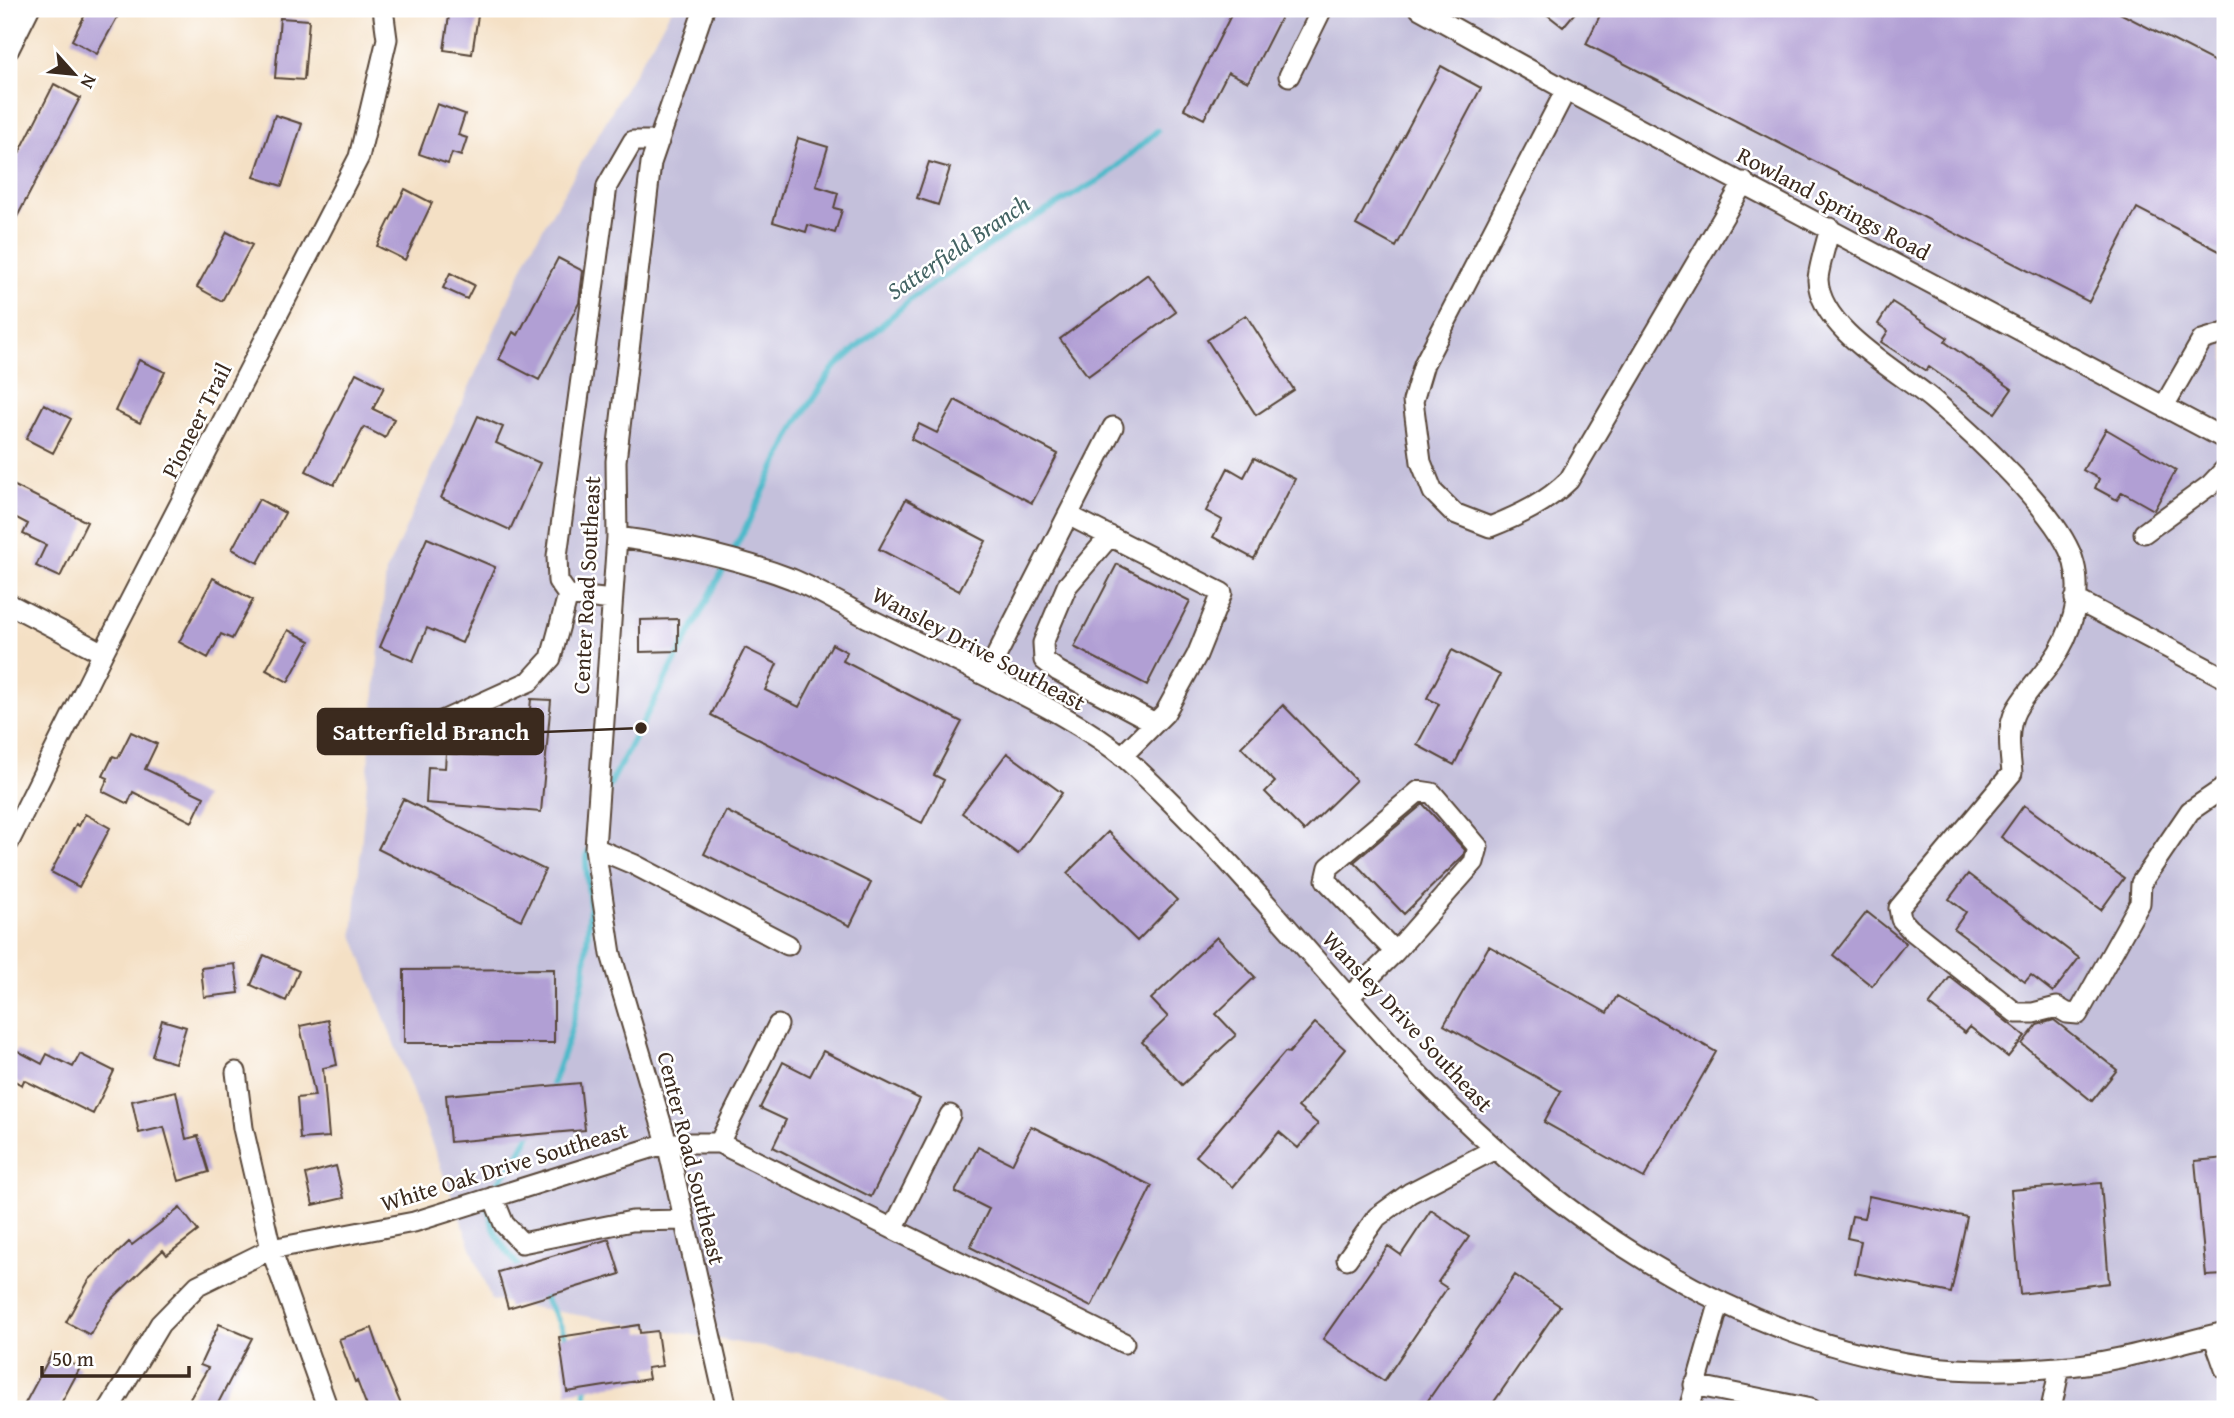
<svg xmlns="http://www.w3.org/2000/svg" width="2234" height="1418" font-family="'Gentium Book Plus',serif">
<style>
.industrial{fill:#c4c0db}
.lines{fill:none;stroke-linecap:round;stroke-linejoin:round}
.stream{stroke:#4eb9ca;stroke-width:6}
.building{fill:#b19fd4}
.minor-casing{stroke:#574537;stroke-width:23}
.minor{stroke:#fff;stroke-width:19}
.labels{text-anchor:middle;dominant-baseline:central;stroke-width:5;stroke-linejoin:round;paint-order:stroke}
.street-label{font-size:23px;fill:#3b2a1e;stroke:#fff}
.water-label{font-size:24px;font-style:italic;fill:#436363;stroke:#fff}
.leader{fill:none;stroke:#3b2a1e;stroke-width:2.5}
.callout-dot{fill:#3b2a1e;stroke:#fff;stroke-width:2.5}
.callout{fill:#3b2a1e;stroke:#3b2a1e;stroke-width:2.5}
.callout-label{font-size:24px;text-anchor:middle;font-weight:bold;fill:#fff}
</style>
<rect width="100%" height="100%" fill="#fff"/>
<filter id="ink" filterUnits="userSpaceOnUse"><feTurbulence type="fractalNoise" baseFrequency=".0143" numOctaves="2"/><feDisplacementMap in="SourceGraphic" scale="14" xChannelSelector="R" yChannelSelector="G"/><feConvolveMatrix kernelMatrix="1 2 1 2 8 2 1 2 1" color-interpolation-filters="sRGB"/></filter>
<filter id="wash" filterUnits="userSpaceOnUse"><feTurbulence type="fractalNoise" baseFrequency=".00686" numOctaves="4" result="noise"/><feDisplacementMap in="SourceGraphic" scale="28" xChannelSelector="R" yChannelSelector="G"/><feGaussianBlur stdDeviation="1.57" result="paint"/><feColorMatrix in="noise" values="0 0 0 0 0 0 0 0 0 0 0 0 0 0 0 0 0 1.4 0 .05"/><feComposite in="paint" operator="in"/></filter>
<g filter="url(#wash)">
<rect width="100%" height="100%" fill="#f4e0c5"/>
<path class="industrial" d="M672 9H2225V1409H951L856 1363 491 1300 353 935 386 572 533 245Z"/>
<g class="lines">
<path class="stream" d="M606 792 748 523 796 424 833 369 912 298 1006 234 1106 176 1157 131
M550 1091 570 1034 584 976 590 906 586 863 588 852
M494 1191 499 1181 517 1158 533 1129
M489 1208C492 1234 505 1250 523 1271
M541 1292 558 1320 567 1341
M585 1383 587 1409"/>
</g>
<g id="blocks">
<path class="building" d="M88 9H109L119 14 97 54 72 40Z
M450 9H479L472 54 444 50Z
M1234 9H1285L1248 82 1228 72 1204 119 1184 109Z
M1540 9H1578L1563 27Z
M1603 9H2112L2225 67V254L2137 208 2089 302 1586 44Z
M280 18 309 20 304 80 275 78Z
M1441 66 1481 88 1396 247 1356 225Z
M54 84 80 98 9 232V173Z
M437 104 465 114 458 135 467 138 461 156 452 153 448 164 419 154Z
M275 115 302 124 282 186 254 177Z
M798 138 828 147 816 186 838 193 834 208 842 210 835 233 808 225 806 232 773 222Z
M929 162 950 168 938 205 917 198Z
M405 189 432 203 405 260 377 246Z
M227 232 252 245 222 301 197 287Z
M558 258 583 271 579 303 539 380 499 359 513 332 518 335Z
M450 273 474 285 467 299 443 288Z
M1148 274 1176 312 1088 376 1060 339Z
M1892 302 1948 338 1945 342 2012 389 1995 413 1929 367 1926 371 1881 342 1888 331 1878 324Z
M1246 315 1294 390 1256 415 1207 340Z
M139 360 165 372 140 423 115 411Z
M356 373 384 387 373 409 394 419 385 438 364 427 334 485 306 471Z
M955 400 1058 454 1032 503 911 439 919 424 937 433Z
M44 404 71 419 53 453 26 439Z
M478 416 503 427 496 443 540 463 510 530 441 498Z
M2106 429 2176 470 2154 510 2122 492 2117 500 2095 488 2099 479 2083 470Z
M1254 458 1295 479 1254 559 1213 537 1222 520 1206 511 1228 468 1244 477Z
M9 483 87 522 60 577 36 566 46 545 23 534 28 524 9 514Z
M259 499 285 513 258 563 232 549Z
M906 499 986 541 959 591 879 549Z
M427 538 495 567 462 643 427 628 413 661 380 647Z
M1117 564 1190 601 1147 685 1074 647Z
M213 578 253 600 232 639 221 634 208 658 179 642Z
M678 619V651L640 652V620Z
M288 630 310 641 288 682 266 670Z
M832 644 847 652 843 661 962 722 934 775 944 780 922 823 711 715 745 648 777 664 765 690 799 707Z
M1452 650 1500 675 1454 765 1417 745 1439 704 1427 698Z
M531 699 551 700 541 812 426 803 428 767 445 768 446 753 497 757 501 718 529 720Z
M1283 705 1356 780 1304 831 1265 792 1275 782 1241 747Z
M131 732 157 744 145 769 204 797 192 822 133 792 128 804 102 791 108 778 103 776 113 756 118 758Z
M1007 753 1062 793 1018 854 962 813Z
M403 799 545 870 521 920 378 849Z
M1423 804 1465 850 1463 856 1404 914 1354 862Z
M2024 805 2124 878 2101 910 2001 837Z
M726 811 871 883 850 926 704 854Z
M85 814 110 828 79 887 51 872 76 824 79 826Z
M1108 832 1177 900 1137 941 1067 873Z
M1968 874 2079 958 2053 992 2031 975 2025 982 1954 929 1966 912 1949 899Z
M1867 912 1906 943 1872 986 1833 955Z
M1217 937 1255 977 1216 1014 1236 1035 1182 1085 1142 1042 1168 1017 1151 999Z
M1489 946 1607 1013 1617 996 1716 1052 1644 1178 1544 1122 1561 1091 1444 1025Z
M264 955 299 971 286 1001 251 985Z
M235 964 239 993 204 997 201 968Z
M554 969V1043H404V970Z
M1950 977 2025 1036 2008 1057 1970 1027 1965 1033 1929 1005Z
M162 1020 186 1027 175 1063 152 1056Z
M328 1020 337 1065 323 1068 329 1137 300 1139 297 1098 315 1096 300 1026Z
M2054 1020 2117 1070 2092 1101 2022 1044 2037 1025Z
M1315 1023 1345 1049 1298 1107 1318 1124 1298 1148 1279 1132 1233 1187 1196 1156 1285 1052 1289 1053Z
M16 1050 42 1064 47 1054 73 1067 80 1054 114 1071 93 1114 24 1080 22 1085 9 1078V1063Z
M823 1051 920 1099 871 1197 773 1147 786 1120 760 1108 783 1062 810 1076Z
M580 1083 585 1130 450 1142 446 1095Z
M176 1091 186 1139 198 1136 209 1172 179 1181 164 1127 139 1133 132 1101Z
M1031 1126 1152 1186 1091 1307 970 1247 989 1209 955 1192 978 1147 1012 1164Z
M2225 1158V1275L2206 1276 2195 1161Z
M336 1166 344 1198 313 1205 306 1174Z
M2101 1183 2109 1283 2020 1294 2011 1190Z
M1869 1196 1967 1217 1951 1293 1855 1273 1861 1241 1847 1238 1852 1216 1864 1218Z
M180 1208 198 1231 167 1255 163 1250 109 1302 90 1335 66 1322 89 1280 129 1242 132 1245Z
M1431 1210 1469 1237 1438 1282 1447 1288 1384 1381 1323 1339 1388 1246 1401 1255Z
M609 1239 620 1274 508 1308 498 1272Z
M1515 1275 1560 1306 1489 1409H1422Z
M219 1324 252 1338 215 1409H184L208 1368 200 1365Z
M639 1325 640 1333 657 1331 662 1366 647 1368 649 1379 567 1392 559 1337Z
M372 1328 386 1369 403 1409H368L357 1381 355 1382 339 1339Z
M52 1353 80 1368 58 1409H22Z"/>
</g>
</g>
<g filter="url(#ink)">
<use href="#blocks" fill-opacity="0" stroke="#574537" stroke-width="2"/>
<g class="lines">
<defs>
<path id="minor" d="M704 9 651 163 616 461 617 537 595 848 611 954 667 1143 727 1409
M1420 9 1566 90 2225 439
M9 49 29 9
M1289 76 1322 9
M1566 90 1424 364 1413 401 1421 462 1433 492 1454 513 1490 527C1520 515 1546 503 1569 480L1744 182
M1830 228C1827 241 1818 269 1818 280 1820 330 1899 371 1933 400 1971 432 2062 516 2074 563 2083 596 2071 636 2051 663 2040 678 2025 694 2016 710 2006 729 2010 752 2012 773L1899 908 1901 919 1910 929 2016 1013H2033L2057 1007 2067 1013 2078 1014 2140 903 2141 883 2190 811 2225 787
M2164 406 2202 340 2225 333
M1068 515 1222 593 1197 655 1165 713 1122 756
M2144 533 2210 485 2225 469
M1110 536 1067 586 1043 643 1044 660 1058 671 1155 723
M617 537C676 545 735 557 792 579 818 590 843 605 868 618 902 635 936 651 970 668 1021 694 1082 722 1126 759 1154 784 1181 812 1207 839 1281 917 1349 1001 1423 1079 1555 1217 1733 1339 1925 1366 1969 1372 2014 1371 2058 1367 2115 1363 2170 1345 2225 1332
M2075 599 2225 678
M612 600 568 595 558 581 557 556 607 186 633 141H659
M9 604 103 653
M986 676 1113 427
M440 722 530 681 551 658 568 595
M9 842 103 653 359 157 387 39 383 9
M595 848 633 864 788 945
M1350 996 1395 952 1474 862 1478 847 1432 793 1419 791 1329 867 1326 880 1395 952
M236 1072 243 1128 271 1249 414 1222 667 1143H719L1124 1343
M719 1143 778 1025
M493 1197 504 1224 522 1243 632 1221 684 1220
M893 1229 950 1115
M1347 1259 1377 1217 1410 1193 1495 1149
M2213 1335 2225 1369
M1694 1385 1811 1409
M109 1409 160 1324 198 1285 271 1249 328 1409
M1689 1409 1720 1301
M2051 1409 2060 1367"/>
</defs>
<use href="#minor" class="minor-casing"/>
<use href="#minor" class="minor"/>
</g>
</g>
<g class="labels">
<g class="street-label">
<text transform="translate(1834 203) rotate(28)">Rowland Springs Road</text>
<text transform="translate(196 420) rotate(-63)">Pioneer Trail</text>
<text transform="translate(586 585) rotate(-87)">Center Road Southeast</text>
<text transform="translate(979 648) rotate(28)">Wansley Drive Southeast</text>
<text transform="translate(1408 1021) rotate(47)">Wansley Drive Southeast</text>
<text transform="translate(692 1158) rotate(76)">Center Road Southeast</text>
<text transform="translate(504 1166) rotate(-17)">White Oak Drive Southeast</text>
</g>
<g class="water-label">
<text transform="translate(958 247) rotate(-34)">Satterfield Branch</text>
</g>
</g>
<path class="leader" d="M641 728L543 732"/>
<circle class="callout-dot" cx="641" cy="728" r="7"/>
<rect class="callout" x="318" y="709" width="225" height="45" rx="7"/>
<g class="callout-label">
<text x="431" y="740">Satterfield Branch</text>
</g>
<rect width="2234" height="1418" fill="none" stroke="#fff" stroke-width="35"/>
<g transform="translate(74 74) rotate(117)" stroke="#ffffff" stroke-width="5" paint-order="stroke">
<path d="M0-5L12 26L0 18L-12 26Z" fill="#3b2a1e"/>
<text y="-10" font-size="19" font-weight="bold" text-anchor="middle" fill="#3b2a1e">N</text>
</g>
<path d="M42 1366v10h147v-10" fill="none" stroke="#3b2a1e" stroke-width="3.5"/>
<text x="52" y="1366" font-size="21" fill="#3b2a1e" stroke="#ffffff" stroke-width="5" paint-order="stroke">50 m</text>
</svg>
